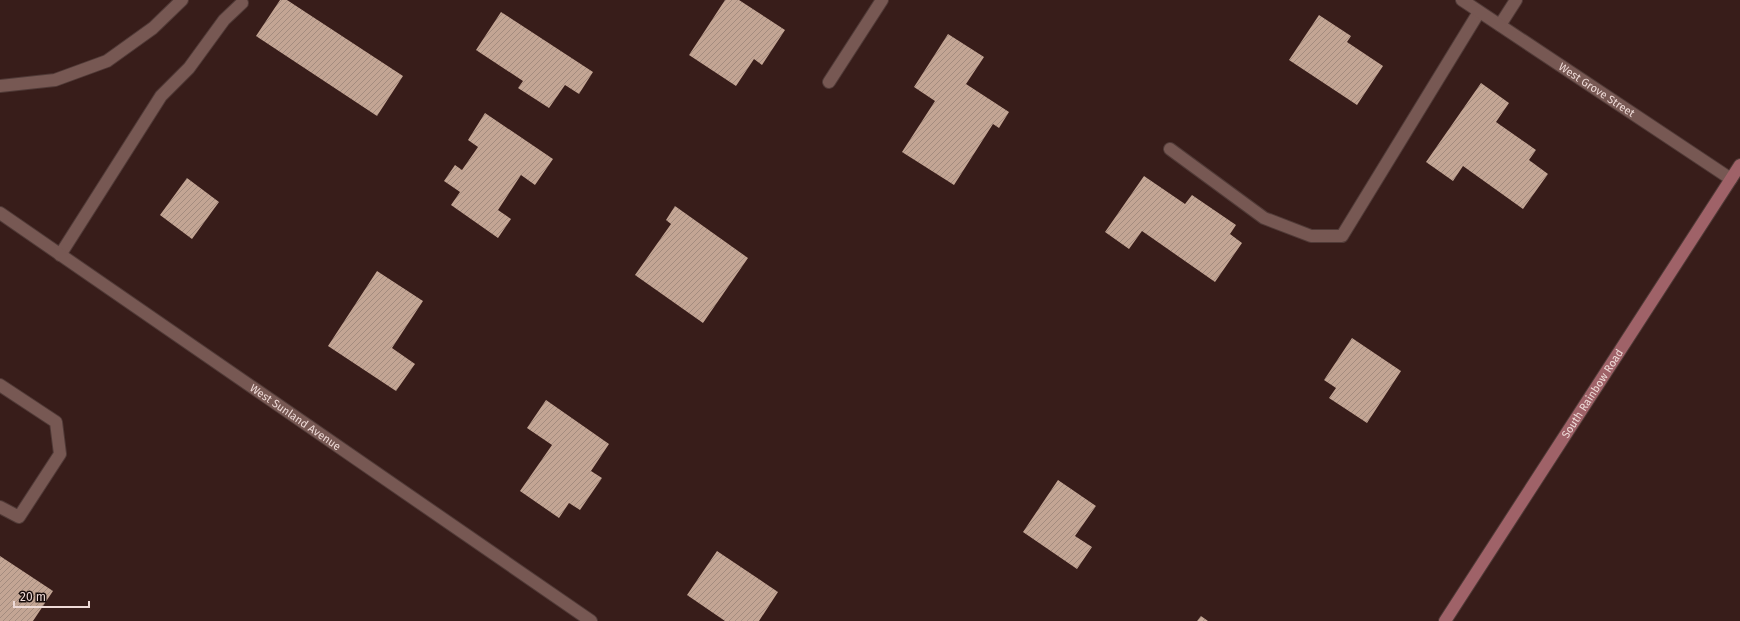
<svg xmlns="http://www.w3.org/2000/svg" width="1740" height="621" font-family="'Fira Sans',sans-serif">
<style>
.building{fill:url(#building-hatch)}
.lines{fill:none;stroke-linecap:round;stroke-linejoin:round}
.lane-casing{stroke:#503a37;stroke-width:14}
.street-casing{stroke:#503a37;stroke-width:14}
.secondary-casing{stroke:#503a37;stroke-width:14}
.lane{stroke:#775853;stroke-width:12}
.street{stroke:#775853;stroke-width:12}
.secondary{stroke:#9f6268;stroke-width:12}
.labels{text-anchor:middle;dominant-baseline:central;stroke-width:4;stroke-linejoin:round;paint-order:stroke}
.street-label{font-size:11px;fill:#eedad7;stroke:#170b0a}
</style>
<defs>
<pattern id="building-hatch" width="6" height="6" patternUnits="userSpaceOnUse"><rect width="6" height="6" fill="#c3a594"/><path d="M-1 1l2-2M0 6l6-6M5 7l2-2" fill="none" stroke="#a48c7f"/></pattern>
</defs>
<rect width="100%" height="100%" fill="#381d1a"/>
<path class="building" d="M280 0H287L403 76 377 116 256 36Z
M725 0H739L785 30 762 65 754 59 736 86 689 55Z
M501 12 593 72 579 94 565 85 549 108 518 88 523 81 476 50Z
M1319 15 1351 36 1347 42 1383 66 1357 105 1289 60Z
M948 34 984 57 966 84 1009 112 999 128 993 124 954 185 902 152 935 101 914 87Z
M1481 83 1509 103 1496 122 1536 150 1529 160 1548 174 1523 209 1463 166 1453 181 1426 162Z
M485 113 553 159 535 185 521 175 498 210 511 219 498 238 451 205 460 192 444 181 455 165 462 170 478 147 468 140Z
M1144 176 1185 204 1192 195 1236 225 1230 234 1242 243 1215 282 1142 231 1129 249 1105 232Z
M187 178 219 202 192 239 160 215Z
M675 206 748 258 703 323 635 275 671 224 666 220Z
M377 271 423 301 392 348 415 364 396 391 328 346Z
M1352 338 1401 371 1367 423 1329 398 1336 388 1324 380Z
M546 400 609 444 591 471 602 478 580 510 569 503 559 518 520 491 552 445 527 428Z
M1058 480 1096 506 1075 536 1092 547 1077 569 1023 532Z
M717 551 778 592 759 621H725L687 595Z
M0 556 53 591 33 621H0Z
M1201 616 1208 621H1197Z"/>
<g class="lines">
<defs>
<path id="lane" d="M1500 25 1516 0
M0 86 55 80 107 61 153 28 182 0
M1170 149 1264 218 1311 236H1342L1479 12
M60 255 161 96 189 68 224 20 242 3
M0 385 56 422 60 454 19 517 0 507"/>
<g id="street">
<path id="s1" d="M1462 0 1731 179"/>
<path d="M829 82 882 0"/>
<path id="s2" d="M0 213 591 621"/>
</g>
<g id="secondary">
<path id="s3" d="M1445 621 1740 165"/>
</g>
</defs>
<use href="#lane" class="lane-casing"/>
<use href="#street" class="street-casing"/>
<use href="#secondary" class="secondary-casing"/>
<use href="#lane" class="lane"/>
<use href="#street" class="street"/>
<use href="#secondary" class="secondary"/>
</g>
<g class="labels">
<g class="street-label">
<text stroke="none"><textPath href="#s1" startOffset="162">West Grove Street</textPath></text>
<text stroke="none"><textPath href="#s3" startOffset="271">South Rainbow Road</textPath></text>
<text stroke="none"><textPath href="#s2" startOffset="359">West Sunland Avenue</textPath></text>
</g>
</g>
<path d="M14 601v6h75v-6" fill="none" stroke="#eedad7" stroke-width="2"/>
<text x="20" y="601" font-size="12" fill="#eedad7" stroke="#170b0a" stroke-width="3" paint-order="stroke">20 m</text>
</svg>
